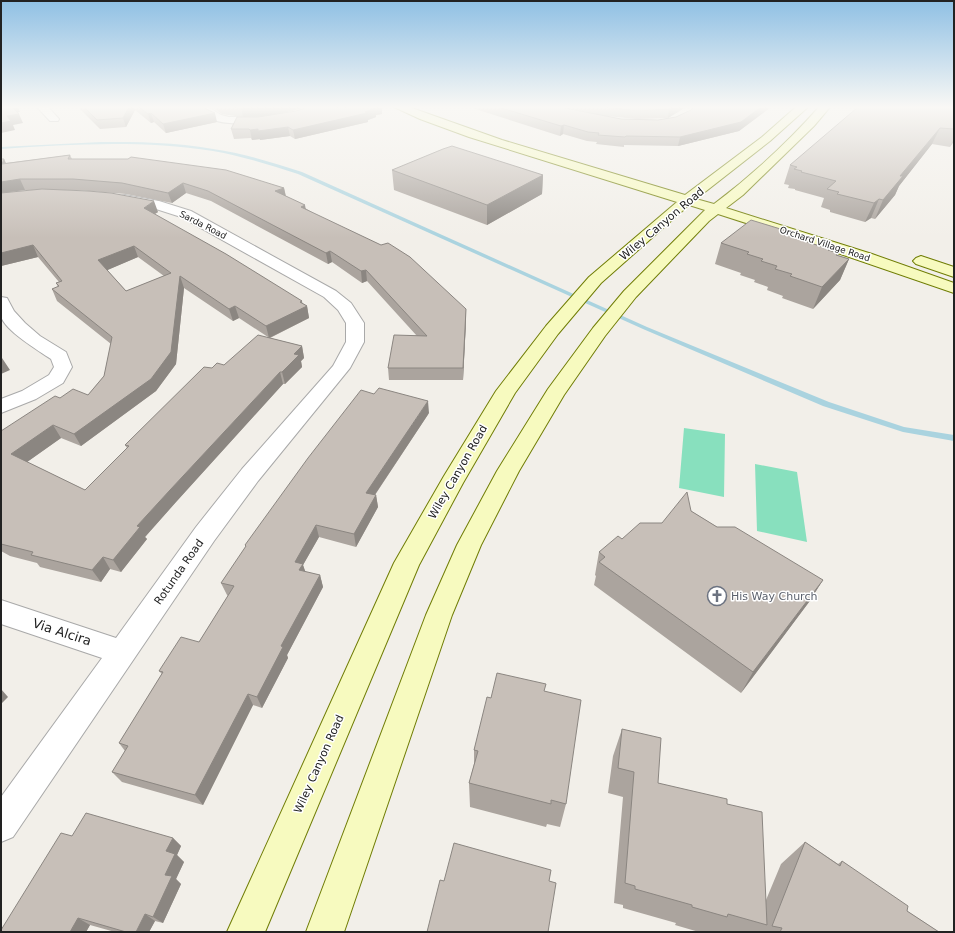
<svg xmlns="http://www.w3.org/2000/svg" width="955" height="933" font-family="'DejaVu Sans',sans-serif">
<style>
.pitch{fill:#88e0be}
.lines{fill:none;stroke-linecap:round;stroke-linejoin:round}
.stream{fill:#aad3df;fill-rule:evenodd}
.minor-casing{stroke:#a9a9a9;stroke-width:2}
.secondary-casing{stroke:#707d05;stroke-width:2}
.minor{fill:#fff;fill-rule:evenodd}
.secondary{fill:#f7fabf;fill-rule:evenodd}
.wall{fill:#aba49e;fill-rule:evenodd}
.shaded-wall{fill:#8b8681}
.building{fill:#c7bfb8;stroke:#8b8681;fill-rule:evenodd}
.labels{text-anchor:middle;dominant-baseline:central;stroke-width:3;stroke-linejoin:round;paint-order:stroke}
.far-street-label{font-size:9px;fill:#222;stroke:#fff}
.street-label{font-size:11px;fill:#222;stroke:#fff}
.worship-label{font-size:11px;fill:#5b616d;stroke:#fff;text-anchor:start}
.near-street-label{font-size:13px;fill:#222;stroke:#fff}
</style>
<rect width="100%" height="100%" fill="#f2efe9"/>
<path class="pitch" d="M684 428 725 434 724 497 679 488Z
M755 464 797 472 807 542 757 531Z"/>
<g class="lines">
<path class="stream" d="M101 142C138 142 176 142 213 149 243 153 273 163 302 172L647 327 829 402 904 427 954 435V441L903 432 823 406 643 329 298 174C270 165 242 156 213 151 143 140 71 144 1 149V147Z"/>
<defs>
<path id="minor" d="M37 107H48L59 119 58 121H50Z
M196 107H208L221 115 229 117H265L270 120C265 126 223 124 214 120 208 118 200 112 196 107Z
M125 195 159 201 191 211 336 291 351 303 364 323V342L350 368 258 481 214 541 13 837 1 842V797L102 658 1 624V600L116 638 196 527 242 469 333 366 346 342V323L338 310 324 297 181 217 156 209 120 202 118 199 120 196Z
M1 297 7 298 14 311 25 323 40 336 66 352 72 367 63 383 36 399 1 413V399L22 391 49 375 54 367 51 359C39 351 4 330 1 316 0 310 1 303 1 297Z"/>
<path id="secondary" d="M394 107H409L502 140 685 195 762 137 796 107H808L770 141 696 199 714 204C750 177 789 141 819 107H830L814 126 743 195 726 208 872 254 954 283V293L817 246 718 214 709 221 636 297 605 336 564 395 519 471 481 545 452 615 344 932H306L426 615 457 545 497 471 548 389 593 328 624 291 705 210 689 205 601 283 558 334 515 393 463 483 419 565 265 932H227L394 563 444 476 496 391 546 326 589 277 677 202 469 137 420 119Z
M921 256 954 267V277L916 264 913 261 916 258Z"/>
</defs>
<use href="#minor" class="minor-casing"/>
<use href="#secondary" class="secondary-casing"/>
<use href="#minor" class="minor"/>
<use href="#secondary" class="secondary"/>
</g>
<path class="wall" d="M78 107H203L217 122 166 133 154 122 151 123 135 110 126 127 100 129Z
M212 107H307L283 113 382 114 376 115V117L368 120V122L295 139 290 136 260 140V139L252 140 251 138 234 139 231 129 242 117 222 114ZM264 116 258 117H247Z
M469 107H560L584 112 565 107H686L668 118 638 119 658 120 676 117 691 110 694 107H771L739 131 678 146 624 145V147L596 144 597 142 587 141 563 134 560 136ZM607 116 636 119H621Z
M954 107V141L950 147 932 144 899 186 895 195 875 219 871 218 865 222 830 212V210L821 207 824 198 795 190V189L788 188 789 185 784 184 790 165Z
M70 155 72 159 284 188 286 196 466 309V321L463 380H389L388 368 417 336 367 281 362 283 332 262 328 264 211 201 186 193 172 203 126 194 77 190H42L158 212 155 214 307 306 309 318 270 338 302 346 304 358 301 361 302 367 285 384H283L176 502 145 537 147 539 121 572 110 569 101 582 40 567 37 563 10 556 1 551V431L60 398 88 395 104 376 111 344 57 301 52 289 58 287 56 283 59 282 38 257 1 266V159H4L6 163ZM25 190H42L3 193ZM138 257 164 276 126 291 107 270ZM184 288 233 321 239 318 268 337 224 365 212 368 125 445 127 448 85 490 27 462 61 438 81 446 156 391 176 364Z
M392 170 543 175 542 194 487 225 394 190Z
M787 233 790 237 829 249V250L837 255 849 259 840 280 813 309 782 298 783 296 767 290 768 287 754 282 755 280 740 275 741 273 715 264 721 243Z
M429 413 375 495H376L378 507 356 547 319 537 303 565 305 572 320 575 323 587 287 655 288 658 262 708 253 705 203 805 122 782 112 772 125 751 119 743 162 674 159 671 199 642 228 596 227 595 221 583 246 547 245 545Z
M691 511 717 527 823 580 809 602 741 693 594 585 596 576 595 575 599 552 622 539Z
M544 691 566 804 560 827 547 824 546 827 470 807 469 783 474 764V750L491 698Z
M622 729 658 783 727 804 766 900 781 864 805 842 838 864 842 861 907 911 939 932H699L675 925 676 923 623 908V905L614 903 623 797 608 793 613 756Z
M72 836 173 838 181 846 177 855 184 862 176 879 181 884 163 923 155 921 149 932H115L90 925 86 932H1Z"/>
<path class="shaded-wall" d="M11 107H18L20 112 14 113Z
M129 107H134L135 110 126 127 123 118Z
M258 107H307L271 116 243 117 241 108Z
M373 107H382V114L376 115V117L368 120V122L295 139 293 130 365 112Z
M672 107H686L668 118 669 109Z
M761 107H771L739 131 678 146 680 137Z
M151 113 154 122 151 123 148 114Z
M215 113 217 122 166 133 163 124Z
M19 114 23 123 13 125 15 130 1 133V123L7 116Z
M564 125 563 134 560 136 561 126Z
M288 127 290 136 260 140 258 131Z
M940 128 932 144 899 186 895 195 875 219 883 200 900 176Z
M258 129 260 139 252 140 250 130Z
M954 138V141L950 147Z
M4 159 8 169 2 164Z
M543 175 542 194 487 225V205Z
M20 179 25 190 1 193V182Z
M183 183 186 193 172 203 168 193Z
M284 188 286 198 275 191Z
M879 199 871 218 865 222 874 203Z
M154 201 158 212 148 218 144 208Z
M305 205 307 216 301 207Z
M33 245 38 257 1 266V253Z
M134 246 138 257 103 272 98 260Z
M330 251 332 262 328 264 326 253Z
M849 259 840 280 813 309 822 287Z
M366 270 367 281 362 283 361 271Z
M180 276 184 288 176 364 156 391 81 446 74 434Z
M302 301 303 308 307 306 309 318 269 338 266 326Z
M235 306 239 318 233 321 229 309Z
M466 309V321L463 380V368Z
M302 346 304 358 301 361 302 367 285 384 282 372 294 354Z
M1 358H2L10 370 1 374Z
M280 372 283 384 176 502 145 537 147 539 121 572 113 560 137 526 170 490Z
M428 401 429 413 368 505 366 493Z
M53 425 61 438 20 467 11 454Z
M376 495 378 507 356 547 354 534Z
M316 525 319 537 303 565 307 576 303 582 295 562Z
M103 557 110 569 101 582 92 570Z
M320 575 323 587 287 655 288 658 262 708 257 697 281 646Z
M823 580 809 602 741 693 753 672Z
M1 689 8 697 1 704Z
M248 694 253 705 203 805 195 795Z
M173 838 181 846 177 855 184 862 176 879 181 884 163 923 153 917 165 875 166 851Z
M145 914 155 921 149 932H136Z
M78 918 90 925 86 932H70Z"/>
<path class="building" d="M1 107H12L19 114 7 116 11 121 1 123Z
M84 107H129L123 118 97 120Z
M139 107H203L206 109 215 113 163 124 151 113 148 114Z
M234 107H258L241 108Z
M309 107 375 108 365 112 367 113 293 130 288 127 258 131V129L250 130 249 129H231L237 117H258L296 111Z
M498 107H560L621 119 658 120 676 117 691 110 694 107H761L741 122 680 137 626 136 625 137 598 135 599 133 588 132 564 125 561 126Z
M606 107H672L669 109 638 111Z
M858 107H954V129L940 128 900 176H903L883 200 879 199 874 203 837 194 839 192 827 189 836 181 801 172 802 171 794 169 797 167 790 165Z
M452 146 543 175 487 205 392 170 443 149Z
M70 155 68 159H128L131 157 226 170 284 188 275 191 305 205 301 207 381 245 388 243 410 257 466 309 463 368H388L394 335 427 336 366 270 361 271 330 251 326 253 208 191 183 183 168 193 122 183 73 179H20L1 182V159H4L2 164Z
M42 189 88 191 111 193 154 201 144 208 226 254 302 301 300 302 307 306 266 326 235 306 229 309 180 276 171 352 151 379 74 434 53 425 11 454 85 490 129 446 125 445 204 367 212 368 217 363 224 365 258 335 302 346 294 354 299 355 282 372H280L170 490 137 526 140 527 113 560 103 557 92 570 31 555 33 552 1 544V431L55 396 60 398 73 389 88 395 104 376 112 337 52 289 59 286 56 283 62 281 33 245 1 253V193ZM134 246 171 273 126 291 98 260Z
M751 220 787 231 785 232 791 234 789 236 829 249 828 250 838 253 836 255 849 259 822 287 790 276 792 274 775 269 777 266 761 261 763 259 747 254 749 252 721 243Z
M379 388 428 401 366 493 376 495 354 534 316 525 295 562 303 564 299 570 320 575 281 646 283 647 257 697 248 694 195 795 112 772 128 746 119 743 163 672 159 671 181 637 199 642 234 586 221 583 246 546 245 545 308 458 361 390 374 394Z
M687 492 691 511 717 527H735L823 580 753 672 599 562 605 557 599 552 618 536 622 539 640 523H662Z
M497 673 546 684 544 691 581 700 566 804 551 800V804L469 783 478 751 474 750 487 697 491 698Z
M622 729 661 738 658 783 727 799V804L762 812 767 925 728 914 727 917 692 907V905L635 889V886L625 883 634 772 618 768Z
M86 813 173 838 166 851 175 854 165 875 172 876 153 917 145 914 136 932H126L78 918 70 932H1V930L61 833 72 836Z
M805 842 840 866 842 861 908 906 907 911 939 932H780L782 928 772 926Z
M454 843 551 870 549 881 556 883 548 932H427L440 880 444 881Z"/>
<linearGradient id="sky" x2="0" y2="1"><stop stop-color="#8fc0e4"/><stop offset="0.45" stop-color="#f9f8f5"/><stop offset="1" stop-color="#f9f8f5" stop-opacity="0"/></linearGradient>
<rect width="955" height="238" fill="url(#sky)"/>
<defs>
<symbol id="church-ring" viewBox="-11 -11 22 22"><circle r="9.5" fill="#fff" stroke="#6b7280" stroke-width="1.5"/><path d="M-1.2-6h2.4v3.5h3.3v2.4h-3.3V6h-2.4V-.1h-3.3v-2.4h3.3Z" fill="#6b7280"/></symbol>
</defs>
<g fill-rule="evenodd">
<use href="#church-ring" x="706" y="585" width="22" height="22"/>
</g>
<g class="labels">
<g class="far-street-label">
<text transform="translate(203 225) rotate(27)">Sarda Road</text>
<text transform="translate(825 244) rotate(18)">Orchard Village Road</text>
</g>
<g class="street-label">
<text transform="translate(662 224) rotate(-40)">Wiley Canyon Road</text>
<text transform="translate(458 472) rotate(-60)">Wiley Canyon Road</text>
<text transform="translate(179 572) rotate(-55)">Rotunda Road</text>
<text transform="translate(319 764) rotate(-66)">Wiley Canyon Road</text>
</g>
<g class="worship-label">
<text x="731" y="596">His Way Church</text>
</g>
<g class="near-street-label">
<text transform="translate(62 632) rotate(18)">Via Alcira</text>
</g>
</g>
<rect width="955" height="933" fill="none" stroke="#222222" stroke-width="4"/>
</svg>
